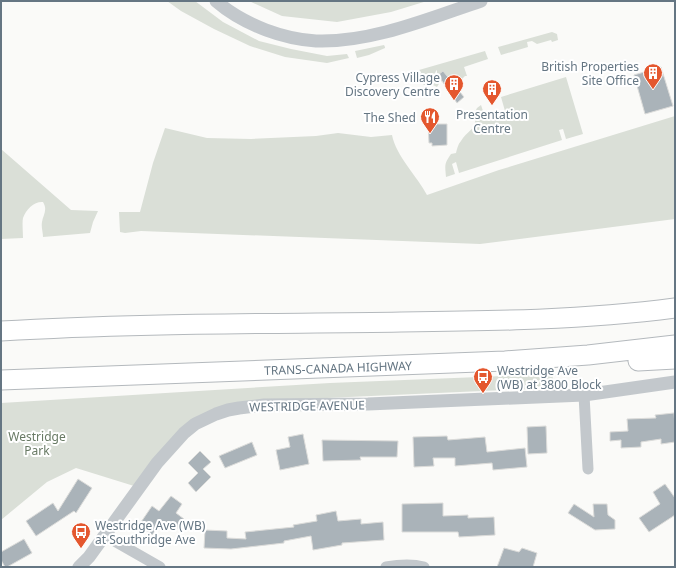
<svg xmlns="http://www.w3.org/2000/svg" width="676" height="568" font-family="'Noto Sans',sans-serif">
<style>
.green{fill:#dadfd7}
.building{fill:#aab3b9;stroke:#dcdcda}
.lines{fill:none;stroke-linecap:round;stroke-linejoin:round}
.motorway-casing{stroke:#b4b9bd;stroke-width:21}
.minor{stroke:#c3c8cc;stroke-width:11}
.tertiary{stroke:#c3c8cc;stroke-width:13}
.motorway{stroke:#fff;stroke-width:19}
.labels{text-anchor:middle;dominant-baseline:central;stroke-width:4;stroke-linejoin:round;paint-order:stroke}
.poi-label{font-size:12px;fill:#657683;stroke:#fff;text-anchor:end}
.street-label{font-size:12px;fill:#657683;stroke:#fff}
.park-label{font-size:12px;fill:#687a64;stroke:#fff}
</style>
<rect width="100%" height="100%" fill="#fafaf8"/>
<path class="green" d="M167 1H195L223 22 259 41 291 49 327 56 347 54 349 58 327 63 285 57 250 46 214 29 181 11Z
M249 1H427L391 12 337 22 282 16Z
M552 32 557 34 558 40 552 42 551 40 537 44 532 41 527 42 528 47 501 55 498 47Z
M384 45 385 47V48L369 55 357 58 355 51Z
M485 51 488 59 464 67 467 76H465L462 79 459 80 454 76H452L442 82 440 80V82L437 87 433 85 432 82 437 74V70L436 71 431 82 428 81 425 85C421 84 419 79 418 75L421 73V72L419 70Z
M566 77 583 134 566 139 563 129 559 130 562 140 459 173 456 162 452 164 455 174 446 177C445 165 444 164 451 154L456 153C457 149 458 144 461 141 467 130 479 129 474 114L477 108 481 105 485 117 505 111 501 97Z
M675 116V219L480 244 141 231 125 233 120 232 119 212H140L153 163 165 128 207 138 251 139 316 136 338 133 371 137 392 135C396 156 417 176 427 195L499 170Z
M1 149 71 210 98 211 93 222 90 233 43 237C43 232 41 227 42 222 43 215 48 210 43 202 35 201 26 209 23 218 22 223 23 232 23 238L1 239Z
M553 374 552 388 282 400 211 413 134 486 76 468 47 482 1 520V403L330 383Z"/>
<path class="building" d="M661 67 673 106 645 114 634 75Z
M443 71 464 97 457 103 438 75Z
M428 124H447V145L432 146V143H429Z
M674 413 675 425V442L661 444V439L641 442V447L621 448V440L610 441V432L628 431 627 419 656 418 655 415Z
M546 426 547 453 528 454 527 427Z
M303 434 309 464 280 470 276 450 290 447 288 437Z
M447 436 448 440 485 437 487 452 525 448 527 467 493 470 492 463 455 466V458H433L434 466 414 467 413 437Z
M322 440 398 441 397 457H360L361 460 323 461Z
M252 442 257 455 225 468 219 456Z
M200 451 211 462 203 469 211 477 196 492 188 483 198 473 188 463Z
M78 479 92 488 76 513 74 511 36 536 26 521 53 503 58 511Z
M665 484 675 498V515L649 532 639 518 660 504 653 492Z
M171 496 182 504 176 513 184 519 176 530 169 524 165 528 160 525 152 535 139 525 152 506 159 511Z
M443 503V516L468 515V518L494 517 495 535 459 537 458 532H402V504Z
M574 504 594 517 593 504H607L608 515 615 520V529L595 530 568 513Z
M336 511 338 521 361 519V524L383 522 384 540 342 543V545L313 550 311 536 284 541V543L231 549 204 548 205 530 227 531V538L246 539 245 532 294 527 293 525 317 521 316 515Z
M24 539 32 553 7 567H5L1 560V552Z
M504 548 519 552 522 548 537 553 533 567H497Z"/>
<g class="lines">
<defs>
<path id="motorway" d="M1 331C134 323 268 324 401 322 492 321 584 320 675 308
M638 361 675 359
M1 380 505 361 588 355 675 345"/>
</defs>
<use href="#motorway" class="motorway-casing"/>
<path class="minor" d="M584 395 588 469
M104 535 160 567
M386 567C398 565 412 564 424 567"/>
<path class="tertiary" d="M216 1C231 14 248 23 266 30 282 36 299 40 316 41 371 43 430 18 481 1
M79 567 89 557 157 463 184 433 195 424 216 414 228 410 239 408 264 405 368 404 584 395 675 382"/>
<use href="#motorway" class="motorway"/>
</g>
<defs>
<symbol id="building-pin" viewBox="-11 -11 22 30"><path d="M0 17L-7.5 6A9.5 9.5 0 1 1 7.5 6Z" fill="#e4572e" stroke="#fff"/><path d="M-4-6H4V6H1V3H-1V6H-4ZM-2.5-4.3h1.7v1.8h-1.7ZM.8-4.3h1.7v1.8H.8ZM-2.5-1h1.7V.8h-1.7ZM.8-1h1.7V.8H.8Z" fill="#fff"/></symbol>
<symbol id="restaurant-pin" viewBox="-11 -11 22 30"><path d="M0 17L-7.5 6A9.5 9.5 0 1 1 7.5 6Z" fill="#e4572e" stroke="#fff"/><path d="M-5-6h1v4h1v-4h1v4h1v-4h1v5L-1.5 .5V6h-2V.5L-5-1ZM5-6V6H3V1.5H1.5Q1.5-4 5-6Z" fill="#fff"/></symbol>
<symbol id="bus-pin" viewBox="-11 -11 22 30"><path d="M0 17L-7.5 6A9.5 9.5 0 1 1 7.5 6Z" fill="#e4572e" stroke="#fff"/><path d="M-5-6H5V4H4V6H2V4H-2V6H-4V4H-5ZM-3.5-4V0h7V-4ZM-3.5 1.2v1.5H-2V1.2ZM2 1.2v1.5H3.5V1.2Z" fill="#fff"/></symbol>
</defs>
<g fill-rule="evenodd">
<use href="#building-pin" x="642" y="62" width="22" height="30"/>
<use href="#building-pin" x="443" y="73" width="22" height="30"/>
<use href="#building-pin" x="481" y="78" width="22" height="30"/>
<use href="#restaurant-pin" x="419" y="106" width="22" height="30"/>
<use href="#bus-pin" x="472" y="366" width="22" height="30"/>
<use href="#bus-pin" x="70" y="521" width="22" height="30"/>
</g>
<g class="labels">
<g class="poi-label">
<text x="639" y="66">British Properties<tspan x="639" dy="14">Site Office</tspan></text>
<text x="440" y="77">Cypress Village<tspan x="440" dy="14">Discovery Centre</tspan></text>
<text x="492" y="114" text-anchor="middle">Presentation<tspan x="492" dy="14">Centre</tspan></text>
<text x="416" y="117">The Shed</text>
<text x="497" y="370" text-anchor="start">Westridge Ave<tspan x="497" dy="14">(WB) at 3800 Block</tspan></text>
<text x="95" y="525" text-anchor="start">Westridge Ave (WB)<tspan x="95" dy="14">at Southridge Ave</tspan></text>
</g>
<g class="street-label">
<text transform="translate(338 368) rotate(-2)">TRANS-CANADA HIGHWAY</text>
<text transform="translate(307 406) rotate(-1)">WESTRIDGE AVENUE</text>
</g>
<g class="park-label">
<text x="37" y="436">Westridge<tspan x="37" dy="14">Park</tspan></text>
</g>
</g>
<rect width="676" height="568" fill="none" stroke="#657683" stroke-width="4"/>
</svg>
